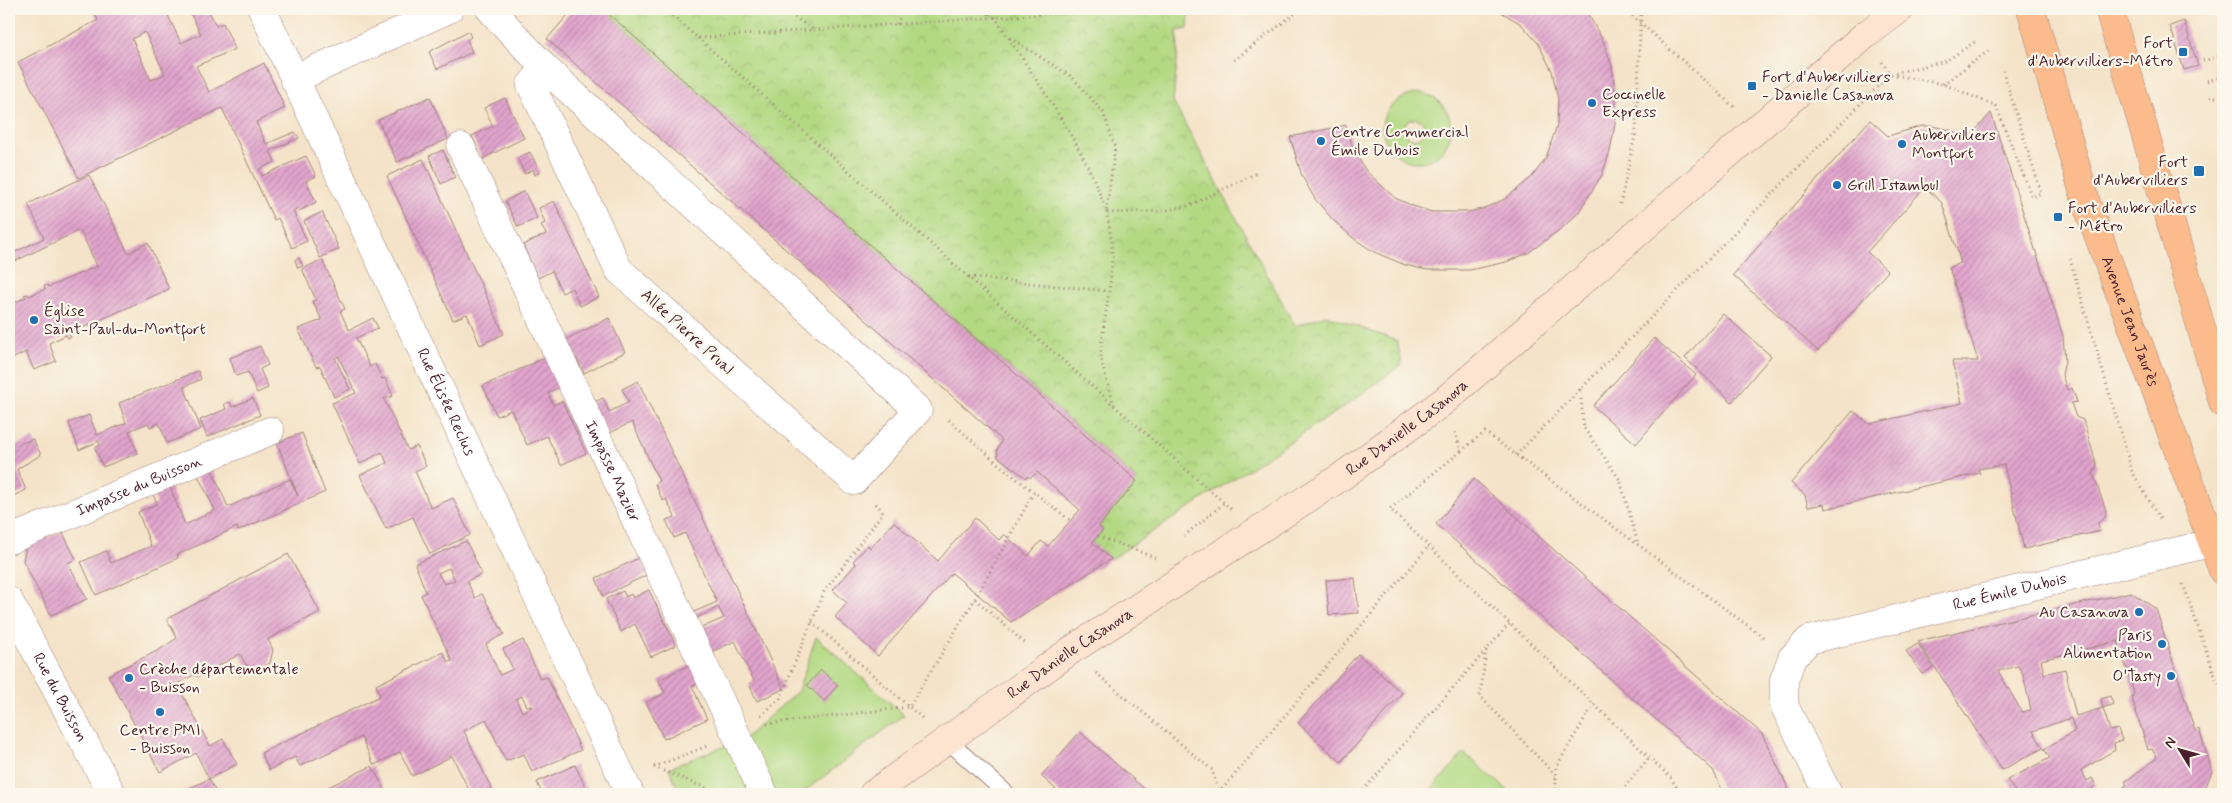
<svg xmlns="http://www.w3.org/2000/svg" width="2232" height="803" font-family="Mynerve,sans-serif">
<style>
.grass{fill:#b3d983;stroke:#7e7c57;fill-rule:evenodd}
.park{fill:url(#park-crowns);stroke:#7e7c57}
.building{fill:url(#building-hatch);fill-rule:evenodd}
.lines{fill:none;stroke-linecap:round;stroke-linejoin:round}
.service-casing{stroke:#9f817a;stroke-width:18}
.minor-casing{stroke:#9f817a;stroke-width:29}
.secondary-casing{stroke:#9f817a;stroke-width:29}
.primary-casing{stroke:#9f817a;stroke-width:29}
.path{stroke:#9f817a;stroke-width:3;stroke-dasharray:1 4;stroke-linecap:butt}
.service{stroke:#fff;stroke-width:16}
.minor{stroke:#fff;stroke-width:28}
.secondary{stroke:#fde4d1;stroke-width:28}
.primary{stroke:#fbbb8d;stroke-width:28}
.poi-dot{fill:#1f6fb2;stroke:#fbf7ec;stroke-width:2}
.labels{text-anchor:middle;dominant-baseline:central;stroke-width:4.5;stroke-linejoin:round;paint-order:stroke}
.poi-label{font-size:16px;fill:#4a1f2b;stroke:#fbf7ec;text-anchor:start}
.street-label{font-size:16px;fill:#4a1f2b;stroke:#fbf7ec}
</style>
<defs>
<pattern id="park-crowns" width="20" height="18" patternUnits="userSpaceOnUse" patternTransform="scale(1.25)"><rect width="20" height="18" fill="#b3d983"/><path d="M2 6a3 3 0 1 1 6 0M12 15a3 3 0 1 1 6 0" fill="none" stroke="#9bba71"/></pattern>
<pattern id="building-hatch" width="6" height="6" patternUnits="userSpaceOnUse" patternTransform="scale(1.25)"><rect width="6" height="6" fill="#e2a5ce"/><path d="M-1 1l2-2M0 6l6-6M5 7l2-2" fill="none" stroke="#b986a7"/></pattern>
</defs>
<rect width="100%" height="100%" fill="#fbf7ec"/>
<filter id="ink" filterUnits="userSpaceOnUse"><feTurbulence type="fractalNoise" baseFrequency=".02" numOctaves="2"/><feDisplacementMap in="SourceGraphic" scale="10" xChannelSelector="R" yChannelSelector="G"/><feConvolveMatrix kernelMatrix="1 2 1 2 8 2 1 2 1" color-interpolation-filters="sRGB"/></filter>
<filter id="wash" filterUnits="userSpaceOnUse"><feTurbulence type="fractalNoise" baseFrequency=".0096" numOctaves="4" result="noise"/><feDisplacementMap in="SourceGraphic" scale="20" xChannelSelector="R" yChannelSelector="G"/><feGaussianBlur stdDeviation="1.12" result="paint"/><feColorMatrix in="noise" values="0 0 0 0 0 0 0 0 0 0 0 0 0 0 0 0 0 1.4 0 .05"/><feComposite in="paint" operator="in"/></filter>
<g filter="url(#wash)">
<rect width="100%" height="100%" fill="#f4e3c8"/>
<path class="grass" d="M1421 93C1473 106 1450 175 1406 160 1397 156 1388 149 1385 139 1374 113 1398 95 1421 93ZM1416 118 1422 121 1425 127 1421 136 1415 139 1408 137 1404 127 1407 121Z
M816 637 904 715 801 794H680L669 768 745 738 798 691Z
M1464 753 1512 794H1427Z"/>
<path class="park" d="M603 9H1189L1188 29 1177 31 1178 51 1173 102 1295 326 1326 315 1397 341 1402 364 1348 404 1111 559 1092 542 1103 530 1099 526 1137 480Z"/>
<g id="blocks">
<path class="building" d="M92 9H165L181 43 201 34 188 9H208L216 26 223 23 235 49 196 66 209 92 264 63 285 108 256 122 266 144 295 132 299 138 270 151 275 162 259 169 262 176 306 156 316 176 306 181 316 202 299 211 297 208 293 211 307 241 292 248 278 218 274 220 222 108 79 178 18 62 98 20ZM145 32 165 74 151 80 132 39Z
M573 9H603L1137 481 1099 526 1103 530 1092 542 1111 559 1011 622 952 573 878 656 835 617 847 603 833 590 856 564 853 561 868 545 870 548 894 522 938 561 975 518 999 540 1004 534 1028 556 1041 541 1048 546 1080 510 1037 472 1032 477H1025L998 457 997 450 1002 440 547 39Z
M1496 9H1584L1591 19 1604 43 1612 66 1616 101 1615 124 1610 151 1602 175 1578 213 1562 228 1528 253 1506 262 1470 270H1427L1405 265 1374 252 1353 238 1333 220 1315 199 1302 176 1290 137 1346 125 1354 151 1366 171 1395 198 1413 206 1432 212H1468L1482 209 1505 199 1532 177 1546 158 1557 125 1558 99 1552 71 1538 43 1521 24Z
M2184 21 2198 66 2184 70 2170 26Z
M468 31 471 37 467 40 472 52 437 69 429 52Z
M430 97 448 139 397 162 378 120Z
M505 98 524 138 482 159 472 136 493 126 484 108Z
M1991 113 2063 336 2065 361 2062 375 2067 390 2072 388 2077 402 2071 403 2076 417 2083 420 2097 466 2093 473 2106 511 2105 517 2098 523 2100 531 2024 549 2004 465 1978 469 1980 473 1825 509 1824 504 1808 507 1805 495 1791 483 1853 411 1869 424 1962 403 1952 361H1978L1949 267 1961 263 1942 203 1925 187 1867 252 1888 271 1818 351 1733 275 1870 120 1888 136 1922 126H1932L1950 130 1967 140Z
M443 150 455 177 441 184 429 156Z
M530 152 540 172 535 175 533 169 525 174 517 158Z
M423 159 504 334 480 345 467 314 453 320 387 176Z
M89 175 128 253 148 243 169 289 69 334 71 337 68 338 66 335 49 343 56 361 34 370 26 352 10 360 12 363 9 365V305L26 297 24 295 27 294 29 296 45 289 44 286 47 285 49 287 97 266 80 230 9 264V255L44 238 28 204Z
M524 191 537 218 518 227 505 201Z
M554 201 599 297 580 306 572 288 562 293 552 271 538 278 523 245 546 234 541 225 545 223 539 208Z
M322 212 339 249 320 258 304 221Z
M299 258 303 266 298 268 295 260Z
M322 260 345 309 340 311 349 330 373 318 378 328 356 338 370 367 375 364 382 379 385 378 393 396 384 399 408 450 417 446 426 466 415 471 431 508 453 498 470 535 430 554 413 517 386 529 360 475 387 463 382 452 360 464 332 403 356 393 338 356 335 358 350 389 334 397 320 366 316 367 298 329 322 320 312 301 316 300 302 269Z
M1723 314 1771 356 1732 402 1685 358Z
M609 318 625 352 584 373 577 359 568 363 559 343Z
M1654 338 1696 375 1636 444 1593 406Z
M260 346 268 365 260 369 268 388 257 393 248 372 236 376 230 358Z
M547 357 561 386 548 393 553 405 562 401 586 453 561 465 547 436 527 445 511 410 497 416 483 386Z
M198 371 201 379 184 387 201 429 167 443 159 423 150 427 148 423 129 431 138 453 103 467 95 448 100 445 99 441 79 450 69 423 89 415 97 435 126 423 119 403Z
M638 381 784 689 757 701 749 684 754 681 735 641 712 652 701 628 724 618 718 607 697 618 694 612 717 602 685 533 674 538 666 520 675 517 666 499 663 501 655 484 659 481 632 422 602 437 588 405 603 398 609 412 629 402 622 389Z
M253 398 260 415 207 437 200 420 226 409 224 404 230 402 232 407Z
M302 433 325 492 238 531 237 527 177 555 178 558 96 595 81 562 106 551 111 563 151 546 138 512 157 504 153 494 170 487 185 525 215 510 198 476 212 470 228 507 290 479 298 496 277 443Z
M33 439 41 455 17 469 26 490 9 498V448Z
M1474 479 1762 734 1791 794H1724L1713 770 1436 524Z
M62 531 76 559 68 563 87 599 51 615 23 561 26 546Z
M466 541 482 574 467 581 475 598 482 594 504 634 486 644 500 675 513 669 503 649 523 640 540 679 547 677 581 750 532 772 524 754 506 761 486 719 464 731 494 794H471L452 756 412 776 400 752 374 765 361 737 300 766 295 757 269 770 261 753 378 697 380 695 376 685 443 652 448 662 452 661 421 595 426 592 415 564ZM449 568 455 580 444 584 438 573ZM522 696 527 706H533L522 712 516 699Z
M288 554 320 612 268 639 273 650 270 663 257 670 246 665 240 654 197 677 196 674 177 684 210 746 223 739 237 764 209 779 196 753 160 772 108 675 159 650 177 638 167 619Z
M641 557 649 574 603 596 596 578Z
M1355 578 1359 613 1329 615 1326 580Z
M649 590 676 645 651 657 635 624 621 632 606 599 623 591 626 597 631 594 633 598Z
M2131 592 2156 609 2195 731 2199 729 2212 771 2203 794H2115L2127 785 2125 782 2157 758 2152 749 2148 750 2132 698 2134 693 2118 641 2041 660 2044 674 2065 669 2076 716 2103 708 2110 731 2118 729 2122 740 2114 743 2115 750 2081 770 2087 781 2092 778 2096 785 2092 788 2096 794H2017L2007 780 2050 758 2044 749 2075 731 2071 718 2033 731 2043 748 2002 770 1918 641ZM2018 666 2023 674 2031 710 2022 712 1998 671Z
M1918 644 1933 667 1922 674 1906 651Z
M1358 654 1402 693 1341 762 1298 723Z
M691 664 700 683 692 686 707 719 664 739 646 702 665 693 659 680Z
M821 670 838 685 824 701 807 685Z
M2110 696 2113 704 2103 708 2101 699Z
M1080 732 1150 794H1061L1041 776Z
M575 765 589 794H542L537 782Z
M372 766 387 794H314L357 773Z
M9 779 16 794H9Z
M209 779 217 794H177Z"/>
</g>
</g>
<g filter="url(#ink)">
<use href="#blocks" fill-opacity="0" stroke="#9f817a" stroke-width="1"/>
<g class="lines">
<defs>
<path id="service" d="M947 740 1007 794"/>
<g id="minor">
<path id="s1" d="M262 9 630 794"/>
<path d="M490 9 545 68 918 410 854 481 619 270 531 85 545 68"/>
<path d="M294 79 449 9"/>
<path id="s2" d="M461 147 764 794"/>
<path id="s3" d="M9 540 270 431"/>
<path id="s4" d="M9 601 112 794"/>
<path id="s5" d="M1828 794 1784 705V680L1792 658 1809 640 2211 543"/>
</g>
<g id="secondary">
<path id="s6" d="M873 794 1070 651 1341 477 1444 401 1864 36 1900 9"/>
</g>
<g id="primary">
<path id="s7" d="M2031 9 2087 205 2223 571"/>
<path d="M2109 9 2223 403"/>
</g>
</defs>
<use href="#service" class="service-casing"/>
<use href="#minor" class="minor-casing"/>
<use href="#secondary" class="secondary-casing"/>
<use href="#primary" class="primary-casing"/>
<path class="path" d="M665 9 698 38 1116 9
M782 9 814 30
M989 9V18
M1625 9 1734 107
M1833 9 1840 15
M995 17C1032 76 1099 163 1110 230 1117 269 1104 311 1101 350 1100 365 1110 390 1114 405
M897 24 903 9
M698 38 1231 509
M1010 38 1072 77 1103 112 1115 147 1106 213 1162 211 1188 206 1259 172
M1234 60 1301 9
M2203 61 2223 55
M1882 62 1890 74 1946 61 1975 42
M2207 81 2223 77
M1943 84 1991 49
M2210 98 2223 96
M1620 204 1636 131 1641 9
M2070 259 2132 471 2161 521
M969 277 1108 291
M1580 389 1584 428 1620 480 1638 544
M949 420 1003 468 1071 521
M1455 432 1461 451 1390 509 1672 779 1680 794
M1461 451 1485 432 1766 639
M1516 455 1890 74 1943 84 1996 106 2032 197 2041 193 2003 71
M1098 536 1156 558
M1184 536 1224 503
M2183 584 2223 699
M975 599 1026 644
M812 622 922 718
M1486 650 1480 696 1556 776
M1096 673 1212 770 1219 793 1429 546
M761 715 780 699 824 592 883 512 875 503
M767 724 909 707 975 599 1034 492
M654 767 707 746
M654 767 721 794
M1360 794 1510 623
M1556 794V767L1594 704
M1618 794 1650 757"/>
<use href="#service" class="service"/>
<use href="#minor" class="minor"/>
<use href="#secondary" class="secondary"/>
<use href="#primary" class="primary"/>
</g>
</g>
<g class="poi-dot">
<rect x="2178" y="47" width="10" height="10" rx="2.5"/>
<rect x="1747" y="81" width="10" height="10" rx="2.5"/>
<circle cx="1592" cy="103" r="5"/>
<circle cx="1321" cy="141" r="5"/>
<circle cx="1902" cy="144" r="5"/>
<rect x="2193" y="165" width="12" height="12" rx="2.5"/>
<circle cx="1837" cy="185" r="5"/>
<rect x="2053" y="212" width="10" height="10" rx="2.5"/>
<circle cx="34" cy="320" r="5"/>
<circle cx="2139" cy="612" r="5"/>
<circle cx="2162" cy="644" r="5"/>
<circle cx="2171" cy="676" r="5"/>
<circle cx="129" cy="678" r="5"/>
<circle cx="160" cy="712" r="5"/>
</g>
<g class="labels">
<g class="poi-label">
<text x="2173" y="43" text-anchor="end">Fort<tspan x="2173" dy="18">d'Aubervilliers-Métro</tspan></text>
<text x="1762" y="77">Fort d'Aubervilliers<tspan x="1762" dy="18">- Danielle Casanova</tspan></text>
<text x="1602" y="94">Coccinelle<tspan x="1602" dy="18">Express</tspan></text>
<text x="1331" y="132">Centre Commercial<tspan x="1331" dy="18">Émile Dubois</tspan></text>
<text x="1912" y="135">Aubervilliers<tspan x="1912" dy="18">Montfort</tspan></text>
<text x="2188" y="162" text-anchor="end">Fort<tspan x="2188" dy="18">d'Aubervilliers</tspan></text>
<text x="1847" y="185">Grill Istambul</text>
<text x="2068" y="208">Fort d'Aubervilliers<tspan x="2068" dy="18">- Métro</tspan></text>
<text x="44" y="311">Église<tspan x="44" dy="18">Saint-Paul-du-Montfort</tspan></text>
<text x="2129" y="612" text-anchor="end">Au Casanova</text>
<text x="2152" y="635" text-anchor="end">Paris<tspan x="2152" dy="18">Alimentation</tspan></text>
<text x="139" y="669">Crèche départementale<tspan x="139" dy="18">- Buisson</tspan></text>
<text x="2161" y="676" text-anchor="end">O'Tasty</text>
<text x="160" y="730" text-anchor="middle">Centre PMI<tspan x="160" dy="18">- Buisson</tspan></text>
</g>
<g class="street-label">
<text stroke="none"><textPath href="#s7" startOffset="328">Avenue Jean Jaurès</textPath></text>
<text transform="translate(687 332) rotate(42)">Allée Pierre Prual</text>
<text stroke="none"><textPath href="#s1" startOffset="434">Rue Élisée Reclus</textPath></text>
<text stroke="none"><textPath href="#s6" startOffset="648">Rue Danielle Casanova</textPath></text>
<text stroke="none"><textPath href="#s2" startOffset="358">Impasse Mazier</textPath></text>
<text stroke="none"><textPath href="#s3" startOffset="141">Impasse du Buisson</textPath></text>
<text stroke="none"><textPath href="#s5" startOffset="379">Rue Émile Dubois</textPath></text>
<text stroke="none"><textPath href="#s6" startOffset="242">Rue Danielle Casanova</textPath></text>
<text stroke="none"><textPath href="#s4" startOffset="109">Rue du Buisson</textPath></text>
</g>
</g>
<rect width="2232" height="803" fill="none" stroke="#fbf7ec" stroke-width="30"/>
<g transform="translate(2180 750) rotate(307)" stroke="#fbf7ec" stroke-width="4" paint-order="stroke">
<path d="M0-4L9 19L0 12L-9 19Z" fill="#4a1f2b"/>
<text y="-8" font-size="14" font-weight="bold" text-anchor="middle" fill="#4a1f2b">N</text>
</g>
</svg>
